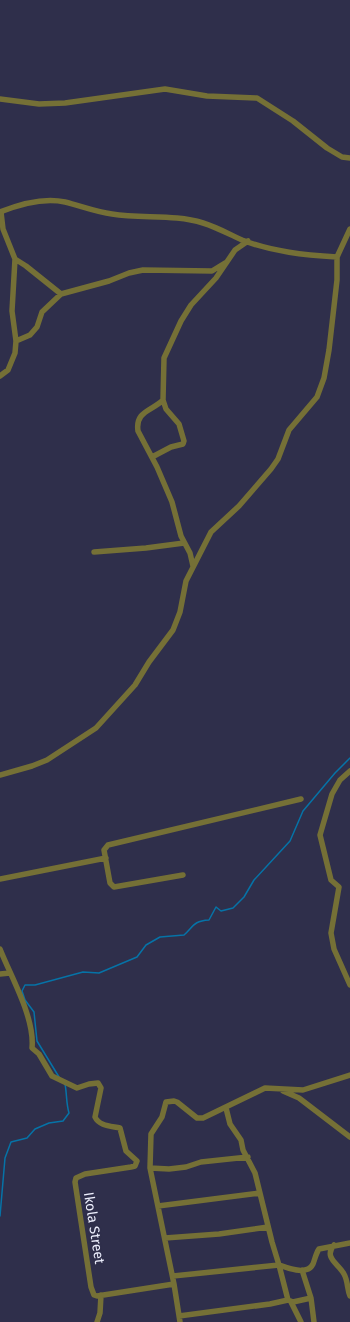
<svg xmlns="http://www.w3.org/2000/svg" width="350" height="1322" font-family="'Fira Sans',sans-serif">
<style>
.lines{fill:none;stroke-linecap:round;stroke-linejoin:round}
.stream{stroke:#0673a7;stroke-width:1.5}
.minor{stroke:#757036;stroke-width:5.5}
.labels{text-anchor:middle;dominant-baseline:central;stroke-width:3.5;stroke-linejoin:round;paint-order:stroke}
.street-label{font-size:14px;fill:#edeffd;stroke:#2f2f4b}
</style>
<rect width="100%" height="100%" fill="#2f2f4b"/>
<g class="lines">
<path class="stream" d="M59 1077 37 1041 34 1012 25 1000 22 991 25 985H35L83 972 99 973 137 957 146 945 160 937 184 935C194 926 193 921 209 920L216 907 221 911 233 908 244 897 254 880 290 841 303 811 335 773 350 758
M0 1216 5 1158 11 1142 27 1138 35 1129 49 1123 63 1121 69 1113C66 1103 67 1094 65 1084"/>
<path class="minor" d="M0 99 39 104 65 103 165 89 207 96 257 98 293 121 327 148 342 157 350 158
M0 212C20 204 43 197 65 202 81 206 96 212 112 214 142 219 174 214 203 223 216 227 229 234 242 240 273 252 305 255 337 257
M15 259 26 266 61 294 109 281 129 273 143 270 212 271 225 263
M16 341 30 335 37 327 42 312 61 294
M0 376 8 370 15 353 16 341 12 311 15 259 3 229 1 212
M152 457 171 447 183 444 184 441 179 424 166 409 163 400
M94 552 146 548 184 543
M193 566 190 553 181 536 172 502 157 467 138 431C135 411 152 411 163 400L164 358 181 321 191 305 216 278 235 250 248 241
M350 771 340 780 332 794 320 835 331 880 339 887 331 933 334 949 350 985
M0 775 32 766 47 760 96 728 135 685 149 662 173 630 180 612 186 581 211 532 239 506 271 469 278 459 289 430 317 397 324 378 329 350 337 280V257L350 229
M183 875 114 887 110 883 104 850 108 845 301 799
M0 879 106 858
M0 949C11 977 35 1018 32 1048L39 1054 52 1076 77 1088 89 1084 98 1083 101 1088 95 1117C99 1126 111 1126 120 1128L126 1151 137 1161 135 1166 131 1167 85 1174 76 1178 75 1182 91 1287 94 1295 97 1296 174 1284
M0 974 10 973
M283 1091 299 1098 350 1137
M226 1108 230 1124 241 1140 243 1150 255 1173 272 1242 279 1265C288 1268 307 1276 313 1264 315 1259 316 1253 319 1249L350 1243
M150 1168 169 1169 186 1167 201 1162 248 1157
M158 1206 260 1193
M165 1238 219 1234 268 1227
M334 1245C323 1258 339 1264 344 1274 348 1281 347 1289 350 1296
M302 1270 311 1298 314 1322
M173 1276 279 1265 288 1300 293 1302 311 1298
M291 1302 301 1322
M179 1316 270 1304 288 1300
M97 1322 100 1313 101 1295
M180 1322 174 1284 150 1168 151 1134 162 1117 166 1102 174 1101 177 1102 197 1118H203L265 1088 303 1090 350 1075"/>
</g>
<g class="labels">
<g class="street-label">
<text transform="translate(94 1228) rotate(81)">Ikola Street</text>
</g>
</g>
</svg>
